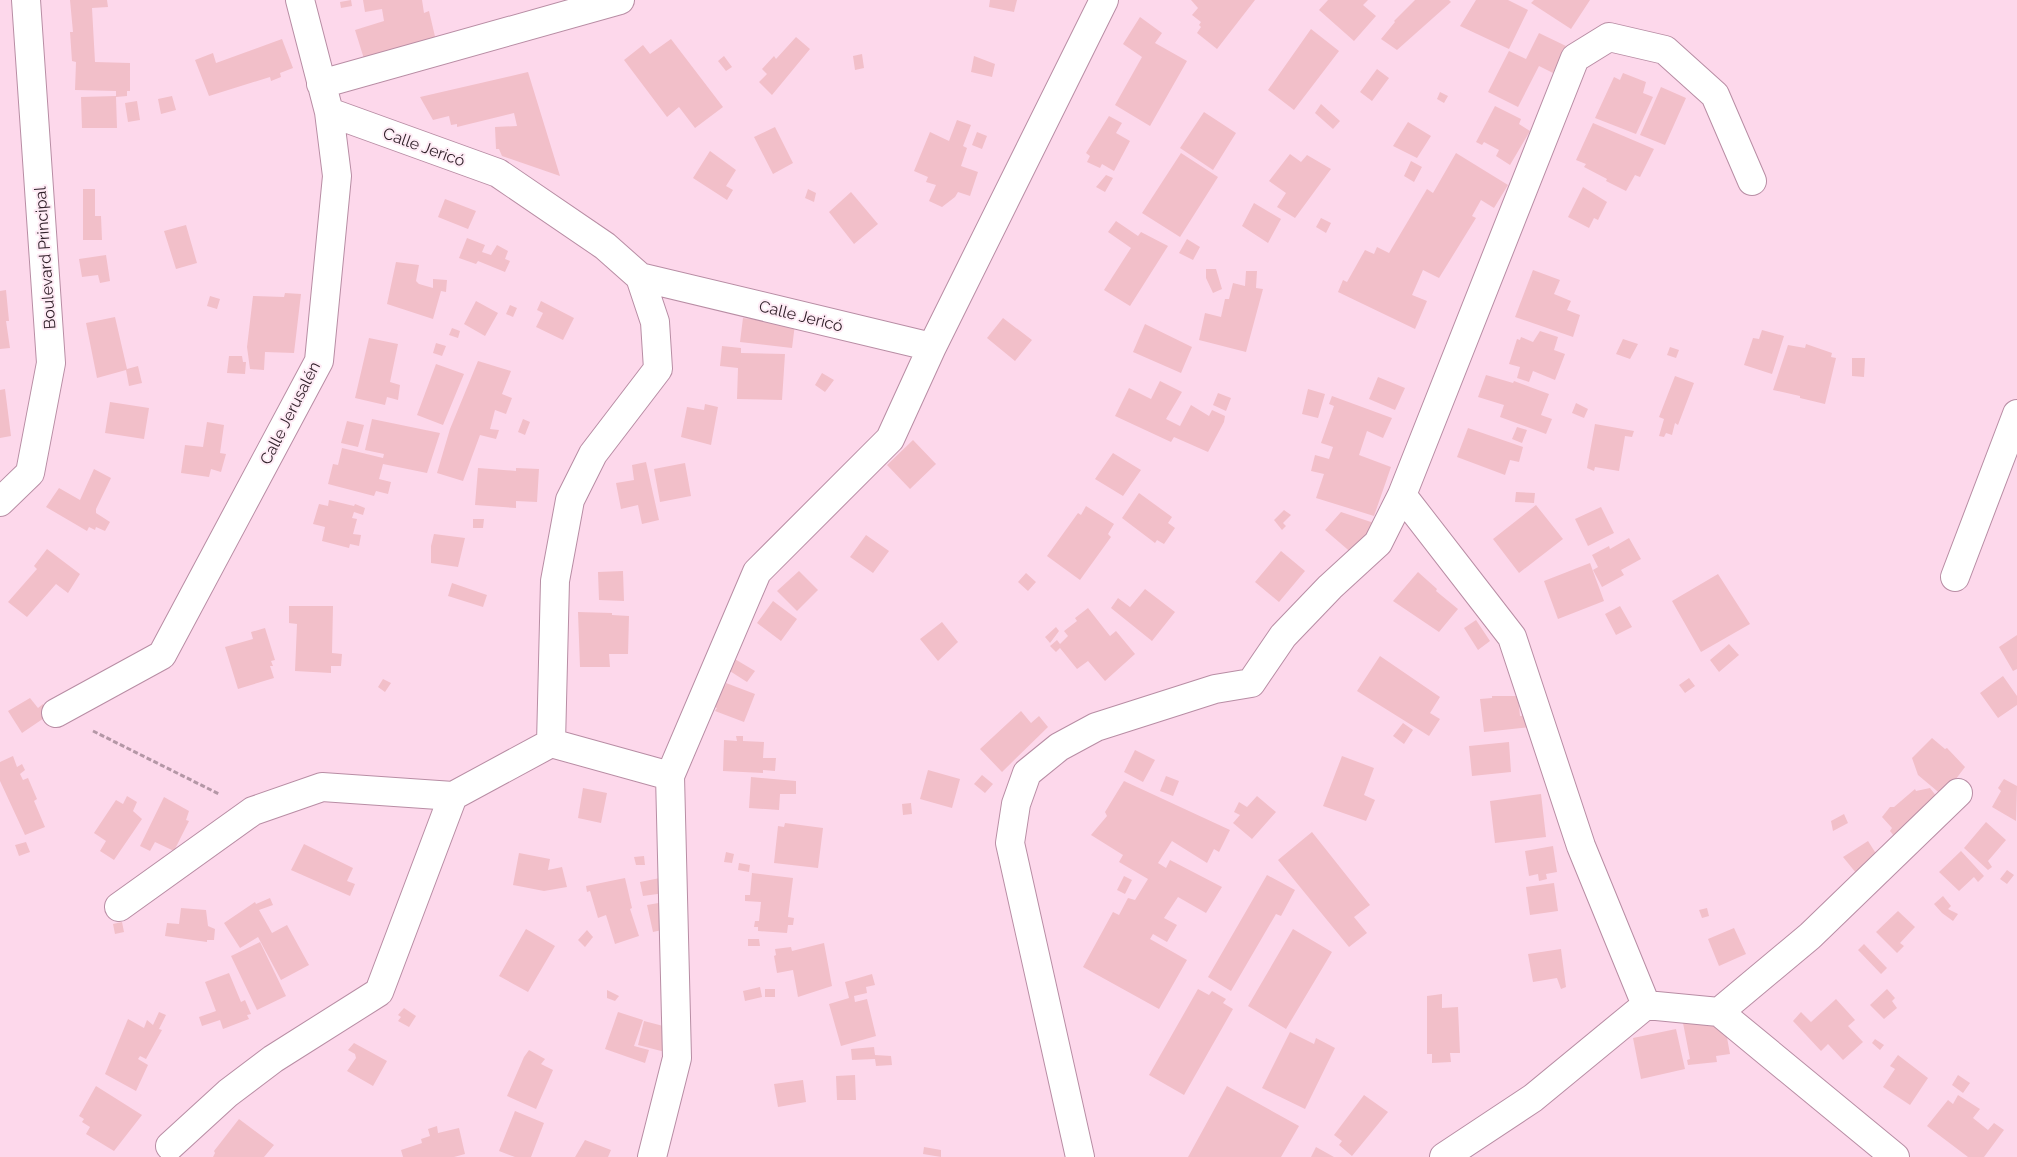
<svg xmlns="http://www.w3.org/2000/svg" width="2017" height="1157" font-family="Raleway,sans-serif">
<style>
.building{fill:#f2bfc9}
.lines{fill:none;stroke-linecap:round;stroke-linejoin:round}
.minor-casing{stroke:#b88da4;stroke-width:30}
.tertiary-casing{stroke:#b88da4;stroke-width:30}
.path{stroke:#b497a6;stroke-width:3;stroke-dasharray:5 2.5;stroke-linecap:butt}
.minor{stroke:#fff;stroke-width:28}
.tertiary{stroke:#fff;stroke-width:28}
.labels{text-anchor:middle;dominant-baseline:central;stroke-width:4;stroke-linejoin:round;paint-order:stroke}
.street-label{font-size:16px;fill:#31212a;stroke:#feebf5}
</style>
<rect width="100%" height="100%" fill="#fdd8eb"/>
<path class="building" d="M70 0H107L108 7 92 8 95 62 130 63V91H127V96L116 97 117 128H82L81 97 116 96V91L75 90 76 62 72 61 70 32H73Z
M351 0 352 6 341 8 340 2Z
M363 0H422L424 13 429 11 437 45 365 62 355 30 384 21 382 9 365 12Z
M990 0H1017L1014 12 989 7Z
M1191 0H1255L1217 49 1197 33 1201 27 1199 25 1201 22 1192 15 1198 8Z
M1328 0H1368L1363 5 1376 16 1354 41 1319 10Z
M1415 0H1449L1451 2 1397 50 1381 39 1395 22 1394 21Z
M1476 0H1508L1528 10 1509 49 1460 26Z
M1534 0H1590L1571 29 1531 3Z
M1140 17 1162 33 1155 43 1187 61 1150 126 1115 105 1142 57 1123 44Z
M1311 29 1339 51 1294 110 1268 90Z
M1539 33 1566 46 1553 73 1539 66 1518 107 1488 92 1509 51 1526 59Z
M796 37 810 49 772 95 759 82 767 74 762 69 774 56 776 59Z
M282 39 293 68 280 73 281 77 271 81 270 77 209 96 195 60 213 53 216 63Z
M671 39 723 107 695 128 679 107 667 117 624 60 643 45 650 54Z
M862 54 864 68 855 70 853 56Z
M724 56 732 67 726 71 718 61Z
M974 56 995 64 992 77 971 72Z
M1377 69 1389 78 1372 101 1360 92Z
M528 72 560 176 502 156 499 149H496L495 127 517 126 514 113 457 127V124L451 125 449 116 433 120 420 97Z
M1623 73 1646 82 1643 93 1653 97 1636 134 1595 118 1614 77 1620 80Z
M1661 87 1686 98 1665 145 1640 135Z
M1440 92 1448 96 1444 103 1437 99Z
M172 96 176 110 161 114 158 99Z
M137 101 140 120 128 122 125 103Z
M1321 104 1340 121 1333 129 1315 113Z
M1495 106 1521 119 1519 124 1530 131 1510 165 1496 156 1499 150 1484 142 1482 145 1476 142Z
M1204 112 1236 133 1213 170 1180 148Z
M1109 116 1122 123 1116 133 1130 141 1114 171 1102 164 1100 168 1087 162 1090 156 1086 153Z
M957 120 971 125 963 146 967 148 961 166 978 172 970 196 958 192 955 197 942 207 929 201 936 185 926 182 928 177 914 171 930 132 949 141Z
M1408 122 1431 136 1417 158 1393 146Z
M1593 123 1654 149 1640 177 1635 175 1626 191 1606 181 1607 179 1584 167 1586 164 1576 160Z
M775 127 793 163 773 174 754 137Z
M977 132 987 136 982 149 972 145Z
M710 151 736 170 726 186 733 190 727 200 693 178Z
M1181 153 1218 177 1180 237 1142 213Z
M1456 153 1508 185 1494 208 1481 200 1472 216 1476 218 1439 278 1423 270 1412 295 1427 301 1415 329 1338 292 1343 280 1347 282 1365 250 1374 254 1377 247 1389 253 1427 189 1433 193Z
M1290 154 1301 162 1307 155 1331 169 1295 218 1277 207 1286 193 1269 181Z
M1411 161 1422 167 1414 182 1404 176Z
M1106 175 1113 178 1105 192 1096 187Z
M1583 187 1607 202 1598 220 1594 218 1589 228 1568 217Z
M83 189H95V216H101L102 240H83Z
M808 189 816 193 814 202 805 198Z
M851 192 878 224 854 244 829 212Z
M445 199 476 211 468 229 438 217Z
M1254 203 1281 219 1268 243 1242 226Z
M1321 218 1331 223 1326 233 1316 227Z
M1116 221 1138 236 1141 232 1168 246 1130 306 1104 290 1131 248 1108 232Z
M186 225 197 263 176 269 164 231Z
M467 238 485 245 482 252 491 255 497 245 508 251 505 259 510 261 505 272 478 261 476 264 459 258Z
M1187 239 1200 247 1193 260 1179 253Z
M106 255 110 281 100 283 98 275 82 277 79 259Z
M396 262 419 265 416 281 419 284 433 288V279L447 280 446 292 441 291 433 319 387 304Z
M1206 269H1216L1222 289 1213 293 1206 278Z
M1533 270 1560 280 1554 294 1571 301 1567 310 1580 315 1573 337 1515 317Z
M1246 271H1257L1256 288 1263 289 1246 352 1199 340 1205 313 1221 317 1225 299H1229L1233 283 1245 286Z
M6 290 9 321H6L10 348 0 349V291Z
M285 293 301 294 294 353 265 352 264 370 250 369 247 347 253 296 284 297Z
M210 296 220 299 217 309 207 306Z
M476 301 498 313 485 336 464 324Z
M541 301 574 318 563 340 536 327 543 313 537 310Z
M510 305 517 308 513 317 506 314Z
M115 317 127 369 138 366 142 383 129 386 126 370 97 378 86 323Z
M743 318 795 324 792 348 740 342Z
M1003 318 1032 340 1015 361 987 338Z
M1145 324 1192 347 1181 373 1133 352Z
M452 328 460 331 458 338 449 335Z
M1762 330 1784 336 1772 374 1744 365 1753 338 1759 339Z
M1540 331 1558 337 1554 350 1565 354 1555 380 1533 371 1529 382 1517 378 1520 367 1509 364 1517 339 1520 340 1521 337 1533 342Z
M369 338 398 344 390 382 400 385 398 400 387 397 385 405 355 398Z
M1623 339 1638 344 1630 359 1616 354Z
M436 343 446 346 442 356 433 353Z
M1806 344 1832 353 1831 357 1836 358 1825 404 1800 398V396L1773 390 1788 345 1805 348Z
M722 346 741 348V353L785 354 782 400 737 399 738 368 720 366Z
M1670 347 1679 350 1676 358 1667 355Z
M229 356H242L243 362H246L245 374 227 373Z
M1852 358H1865L1864 377 1852 376Z
M478 361 511 371 502 394 512 398 506 414 495 410 490 429 499 430 496 439 480 435 463 481 437 473 450 429Z
M436 364 464 374 443 425 417 415Z
M822 373 834 380 825 392 815 385Z
M1486 375 1513 383 1514 381 1549 394 1541 415 1552 419 1546 434 1500 417 1504 405 1478 397Z
M1675 376 1694 383 1678 425 1675 423 1672 435 1666 433 1664 437 1659 436 1664 419 1659 417Z
M1378 377 1405 388 1395 410 1369 399Z
M1160 381 1182 392 1166 419 1180 426 1191 405 1209 416 1212 410 1225 416 1224 422 1208 452 1174 437 1171 442 1115 416 1129 388 1151 399Z
M5 389 11 436 0 438V390Z
M1308 389 1325 394 1318 418 1302 414Z
M1218 393 1231 398 1226 411 1213 405Z
M1332 396 1392 418 1383 438 1367 431 1359 455 1391 467 1374 516 1316 498 1324 474 1311 471 1315 455 1329 459 1333 447 1321 443 1334 406 1329 404Z
M110 402 149 408 144 439 105 433Z
M1576 403 1588 409 1584 418 1572 413Z
M705 404 718 407 711 445 681 437 687 407 704 410Z
M372 419 440 433 427 473 383 464 379 479 391 482 388 494 376 491 374 496 328 484 333 464 338 465 342 448 383 458 384 454 365 450Z
M523 419 530 422 525 435 518 432Z
M347 421 364 425 358 447 341 443Z
M207 422 224 425 220 453 226 454 221 472 211 469 209 477 181 473 185 445 203 447Z
M1595 424 1634 431 1632 437 1625 436 1619 471 1595 467 1594 471 1587 468Z
M1517 427 1527 430 1522 443 1512 439Z
M1468 428 1523 447 1519 462 1510 460 1505 475 1457 457Z
M913 440 936 464 910 489 887 465Z
M1113 453 1141 470 1123 496 1095 479Z
M646 462 659 520 642 524 638 505 621 509 616 483 634 480 632 465Z
M685 463 691 496 660 502 654 469Z
M478 468 516 471V468L539 469 537 502 516 501V508L475 505Z
M94 469 111 478 96 509V513L110 522 105 531 96 527 95 530 89 527 87 531 46 507 59 488 80 500Z
M1516 492 1535 493 1534 503 1515 502Z
M1139 493 1172 517 1168 523 1175 528 1164 544 1157 540 1155 543 1122 518Z
M329 500 354 506 355 504 365 508 363 515 354 512 352 518 357 519 353 534 361 535 359 546 350 544 349 548 322 541 325 527 313 524 319 504 328 506Z
M1536 505 1563 539 1519 573 1493 539Z
M1086 506 1114 524 1108 534 1111 537 1080 580 1047 556 1078 513 1081 515Z
M1601 507 1614 533 1588 546 1575 519Z
M1284 510 1291 515 1283 523 1286 526 1282 530 1274 520Z
M1341 512 1380 525 1354 555 1325 530Z
M473 519H484L483 528H473Z
M434 534 465 538 458 567 431 563V546Z
M866 535 889 551 873 573 850 557Z
M1629 538 1641 559 1621 570 1624 575 1602 587 1593 570 1598 567 1592 555 1609 546 1610 549Z
M47 549 80 574 68 593 56 584 27 617 8 602 37 569 34 566Z
M1281 551 1305 571 1279 602 1255 582Z
M1590 563 1604 601 1558 619 1544 581Z
M623 571 624 601 599 600 598 572Z
M799 571 818 590 797 611 777 591Z
M1418 572 1437 589 1436 591 1458 609 1439 632 1393 601Z
M1026 573 1036 582 1028 591 1018 582Z
M1718 574 1750 624 1701 652 1672 601Z
M452 583 487 595 483 607 448 596Z
M1145 589 1175 612 1152 641 1111 608 1118 598 1130 607Z
M773 601 797 619 781 641 757 623Z
M289 606H333L332 653 342 654 341 666H331V673L295 671 297 624 289 623Z
M1620 606 1632 627 1616 635 1605 614Z
M1088 608 1110 636 1116 631 1135 654 1105 681 1088 661 1077 669 1060 648 1056 652 1050 646 1057 640 1060 644 1068 636 1064 631 1077 621 1075 618Z
M578 612 612 613V615L629 616 628 654H609L610 667H580Z
M1476 620 1490 641 1478 650 1464 628Z
M942 622 958 642 938 661 920 639Z
M1056 627 1059 631 1050 643 1045 637Z
M265 628 275 660 271 661 273 666H270L274 678 238 689 225 647 253 639 251 632Z
M2017 635V669L2013 671 1999 647Z
M1729 644 1739 655 1719 672 1710 660Z
M728 655 755 671 747 682 722 666Z
M1380 656 1440 697 1430 713 1440 719 1429 736 1357 691Z
M2003 676 2017 696V705L1998 718 1980 693Z
M1689 678 1695 686 1685 693 1679 685Z
M383 679 391 683 385 692 378 687Z
M716 681 725 686 726 683 755 694 744 722 715 711 717 708 706 703Z
M1492 696H1518L1520 716 1529 715 1531 727 1484 732 1480 699 1492 698Z
M30 698 38 708 43 704 50 714 22 733 8 711Z
M1021 711 1031 723 1039 716 1048 727 1002 772 980 749Z
M1403 723 1413 730 1404 744 1393 736Z
M736 736H743V741L764 742 763 758H776L775 771 763 770V773L723 771 724 740 737 741Z
M1932 738 1945 749 1947 748 1965 767 1943 796 1918 775 1912 758Z
M1509 742 1511 772 1472 776 1469 746Z
M1135 750 1155 760 1143 782 1124 772Z
M13 756 17 767 22 764 25 770 20 774 23 780 28 778 37 799 34 801 45 827 25 835 0 781V762Z
M1342 756 1374 768 1364 795 1375 800 1366 821 1323 806Z
M928 770 960 779 952 808 920 799Z
M982 775 993 784 985 793 974 784Z
M1166 776 1179 781 1173 796 1160 791Z
M751 777 796 781V794H780L779 810 749 808Z
M2004 779 2017 786 2016 821 1992 807 2001 791 1998 788Z
M1124 781 1230 830 1219 852 1214 849 1207 863 1172 841 1158 863 1166 868 1170 860 1222 887 1206 913 1178 897 1164 918 1177 925 1167 942 1153 934 1150 939 1187 960 1159 1009 1083 967 1113 912 1119 915 1128 898 1135 900 1148 879 1119 862 1123 855 1091 835 1107 816 1105 812Z
M583 788 607 793 601 823 578 818Z
M1930 788 1941 802 1898 841 1890 831 1892 828 1882 817 1890 807H1894L1915 789 1916 791Z
M1541 794 1546 837 1495 843 1490 801Z
M127 796 137 802 133 811 142 819 114 860 100 851 106 841 94 833 116 800 123 804Z
M1257 796 1276 812 1252 839 1233 823 1240 815 1234 812 1239 802 1247 807Z
M164 797 189 811 186 820 189 821 174 851 155 842 150 851 140 846Z
M911 803 912 814 903 815 902 804Z
M1844 814 1848 823 1833 831 1831 821Z
M1986 822 2006 840 1988 861 1992 867 1988 870 1964 848Z
M785 823 823 828 818 868 774 863 778 826 784 827Z
M1312 832 1370 905 1354 917 1367 933 1349 947 1278 860Z
M1868 841 1882 863 1861 879 1843 857Z
M26 842 30 852 19 856 15 845Z
M304 844 353 868 347 881 355 884 350 896 291 870Z
M1553 846 1557 872 1546 874 1547 879 1539 881 1538 874 1529 876 1525 851Z
M1961 851 1984 876 1978 882 1974 877 1959 891 1939 872Z
M726 852 734 854 732 863 724 862Z
M519 853 550 859 548 870 562 867 567 887 544 891 513 885Z
M644 856 645 865H636L634 857Z
M739 863 750 865 749 872 738 870Z
M2007 870 2014 875 2007 884 2000 879Z
M752 873 793 878 788 917 794 918 793 925H788L787 933 758 931V927H754L755 921H759L761 902 745 901V895H750Z
M1267 875 1295 890 1281 916 1276 914 1231 991 1208 977Z
M670 876 672 892 643 896 640 882Z
M1124 876 1132 880 1125 894 1117 890Z
M625 878 632 908 630 909 639 936 615 944 606 915 598 918 590 891 587 892 586 886Z
M1554 883 1558 911 1530 915 1526 887Z
M1943 896 1951 906 1948 909 1958 914 1953 921 1942 913 1934 904Z
M270 898 273 905 259 910 272 933 287 925 309 965 281 980 258 937 240 948 224 923 255 902 256 904Z
M670 901 671 928 653 932 647 905Z
M181 908 206 910 208 926 215 929 214 940H207V942L165 936 167 923 179 924Z
M1707 908 1709 916 1702 918 1699 910Z
M1898 911 1915 927 1900 943 1904 946 1897 953 1876 932Z
M122 922 124 932 115 934 113 924Z
M1734 928 1746 954 1719 966 1708 939Z
M526 929 555 946 528 992 499 976Z
M1293 929 1332 952 1286 1029 1248 1006Z
M587 930 593 937 585 947 578 940Z
M748 939H759L760 946H748Z
M260 942 286 996 257 1010 231 956Z
M824 943 832 986 798 997 793 970 777 973 774 956 776 955 775 949 791 947 792 951Z
M1864 944 1887 968 1881 974 1858 950Z
M1561 949 1566 987 1561 989 1557 978 1533 982 1528 954Z
M229 973 241 1002 245 1000 251 1014 247 1015 249 1019 223 1029 220 1020 202 1026 199 1017 216 1011 205 982Z
M872 974 875 985 866 987 867 993 854 996 855 1002 867 999 876 1036 841 1046 829 1004 849 998 845 982Z
M760 987 762 997 745 1001 743 991Z
M765 989H775V997H765Z
M1198 989 1209 995 1212 991 1226 999 1223 1003 1233 1009 1184 1095 1149 1075Z
M1887 989 1895 998 1892 1001 1897 1008 1884 1019 1870 1005Z
M607 990 619 996 615 1001 607 998Z
M1442 994V1008L1458 1007 1460 1053H1450L1451 1062 1432 1063V1054H1427V996Z
M1836 999 1855 1020 1848 1026 1863 1042 1843 1060 1828 1044 1821 1051 1793 1021 1801 1012 1811 1022Z
M404 1008 416 1016 409 1027 398 1021 401 1017 398 1015Z
M159 1012 166 1015 159 1029 162 1030 146 1059 140 1056 138 1059 148 1065 136 1091 105 1074 128 1019 144 1028 147 1020 153 1025Z
M618 1012 643 1020 634 1046 649 1050 645 1063 605 1049Z
M1708 1019 1724 1021 1730 1054 1716 1056 1717 1062 1688 1065 1687 1060 1690 1059 1683 1023Z
M644 1021 671 1028 665 1052 638 1045Z
M1676 1029 1685 1069 1641 1079 1633 1038Z
M1290 1032 1314 1044 1316 1038 1335 1048 1305 1109 1262 1088Z
M1875 1039 1884 1045 1880 1050 1872 1043Z
M354 1043 387 1061 373 1086 347 1071 356 1058 355 1054 348 1050Z
M874 1047 875 1055 891 1056 892 1065 876 1066 875 1059 852 1060 851 1049Z
M529 1050 545 1059 541 1064 553 1070 536 1109 507 1096 524 1057Z
M1898 1055 1928 1078 1910 1105 1883 1087 1895 1069 1890 1066Z
M855 1075 856 1100H837L836 1076Z
M1958 1075 1970 1083 1963 1093 1952 1085Z
M803 1080 806 1102 778 1107 774 1084Z
M96 1086 142 1115 114 1151 86 1134 90 1127 82 1122 84 1119 79 1116Z
M1227 1086 1299 1126 1281 1157H1188Z
M1364 1095 1388 1112 1352 1156 1339 1145 1342 1141 1334 1135Z
M1958 1095 1980 1109 1973 1118 1988 1130 1994 1123 2004 1130 1984 1157H1968L1927 1126 1948 1100 1953 1104Z
M515 1111 544 1123 531 1157H515L499 1151Z
M239 1119 274 1145 264 1157H213L215 1153 214 1151Z
M437 1126 438 1133 459 1128 465 1154 454 1157H403L401 1150 422 1143 421 1139 430 1136 428 1129Z
M585 1140 611 1150 608 1157H575Z
M924 1147 941 1150V1157L923 1154Z
M1316 1147 1334 1157H1311Z"/>
<g class="lines">
<defs>
<path id="minor" d="M321 84 620 0
M329 112 498 173 605 246 640 277 932 347
M1402 495 1512 637 1581 846 1646 1005 1719 1012 1895 1157
M1955 577 2017 414
M56 713 162 655 319 361 337 176 329 112 300 0
M551 743 555 581 570 500 593 454 658 369 655 322 640 277
M119 907 253 811 322 787 453 796 551 743 670 776
M1719 1012 1810 936 1958 793
M170 1146 228 1093 273 1059 379 992 453 796
M652 1157 677 1058 670 776 757 572 890 439 932 347 1104 0
M1080 1157 1010 843 1016 804 1027 773 1059 747 1096 727 1215 689 1251 683 1283 636 1330 587 1378 543 1402 495 1575 58 1609 37 1665 50 1715 95 1752 181
M1444 1157 1533 1098 1646 1005"/>
<path id="tertiary" d="M0 502 30 473 51 363 26 0"/>
</defs>
<use href="#minor" class="minor-casing"/>
<use href="#tertiary" class="tertiary-casing"/>
<path class="path" d="M93 731 219 794"/>
<use href="#minor" class="minor"/>
<use href="#tertiary" class="tertiary"/>
</g>
<g class="labels">
<g class="street-label">
<text transform="translate(424 147) rotate(20)">Calle Jericó</text>
<text transform="translate(45 258) rotate(-94)">Boulevard Principal</text>
<text transform="translate(801 316) rotate(14)">Calle Jericó</text>
<text transform="translate(290 413) rotate(-63)">Calle Jerusalén</text>
</g>
</g>
</svg>
